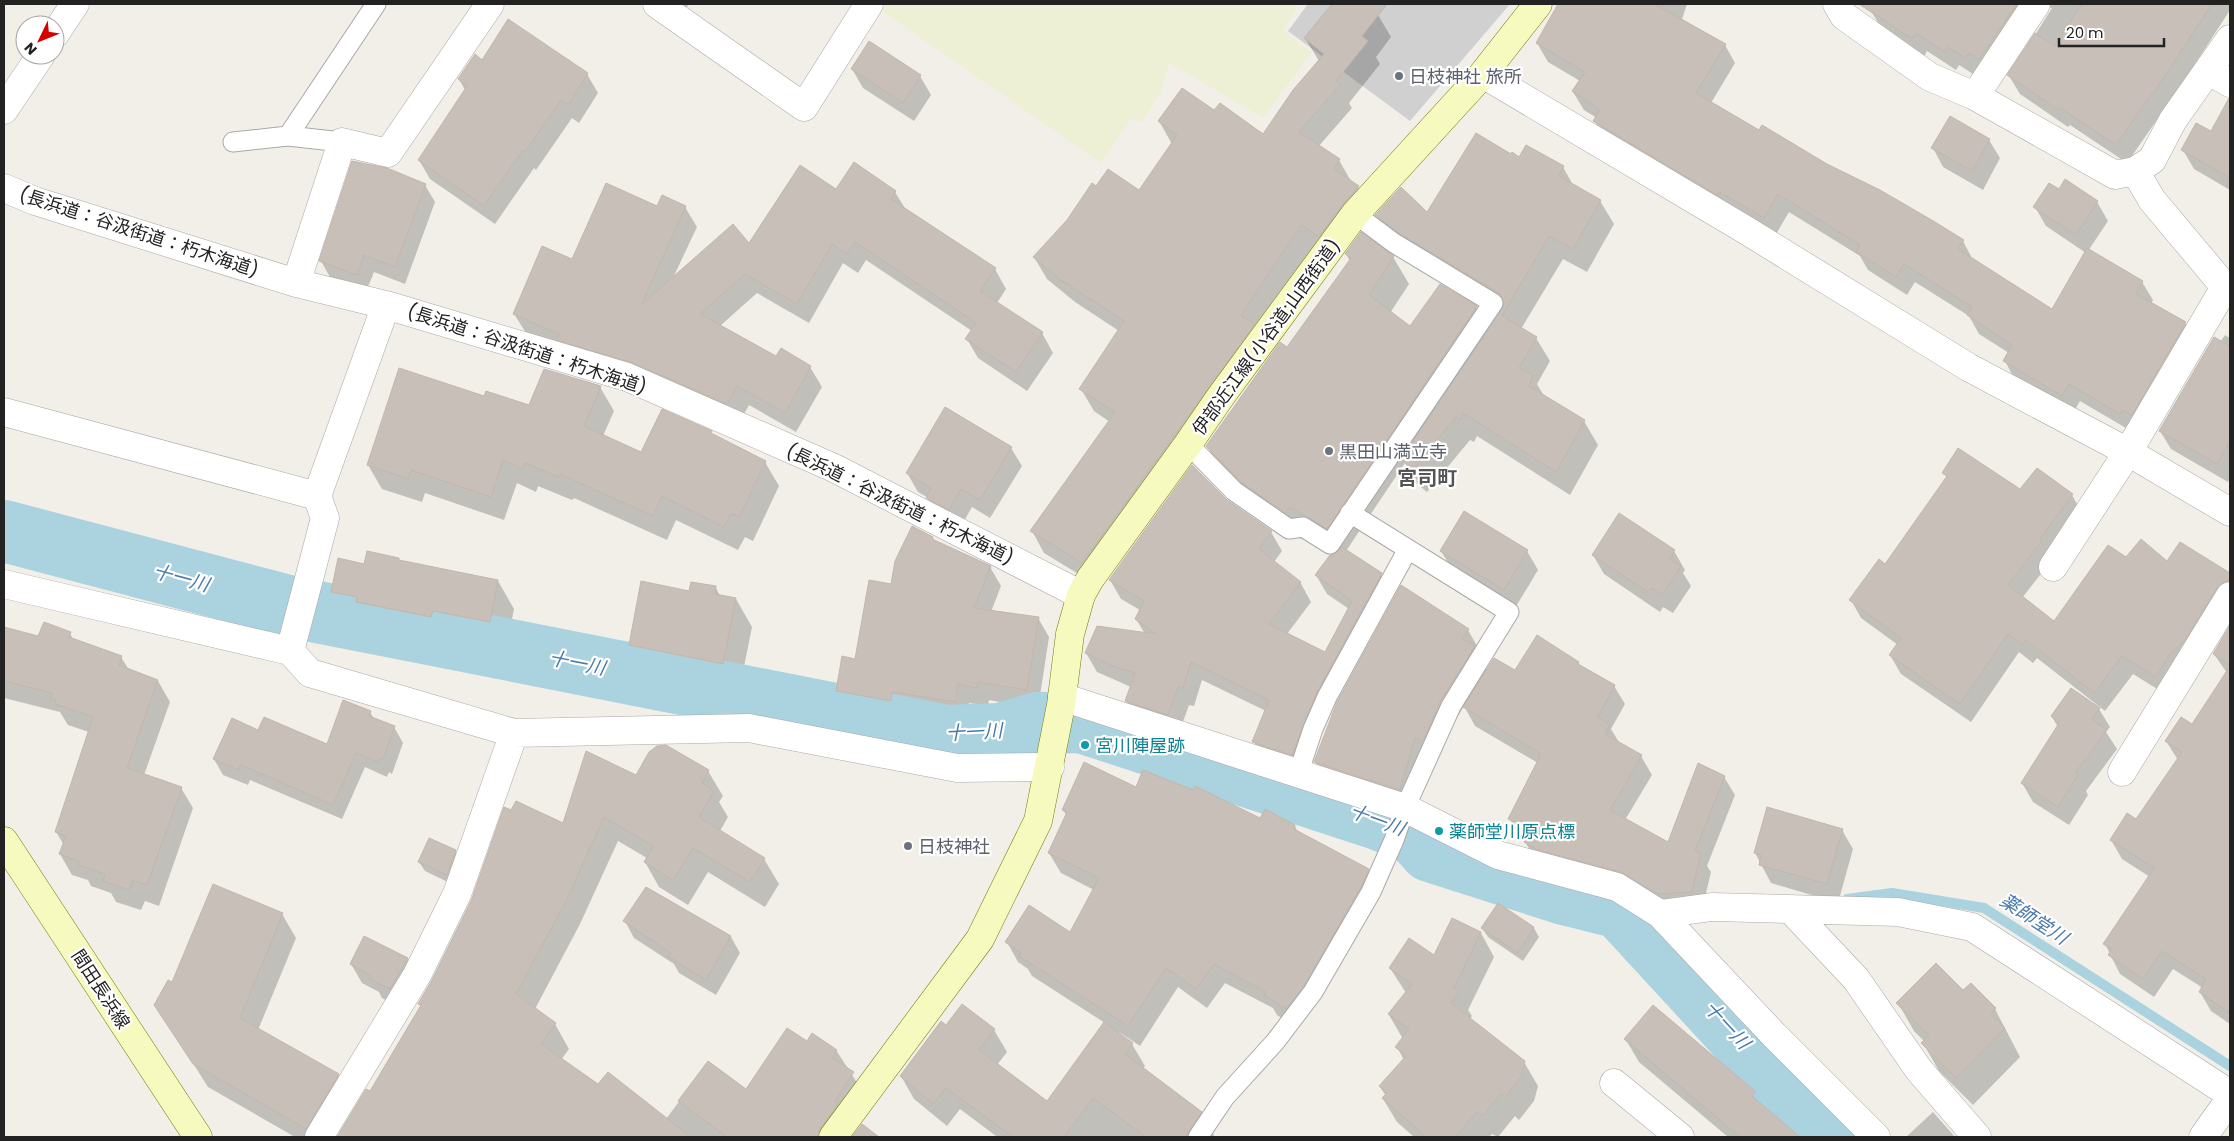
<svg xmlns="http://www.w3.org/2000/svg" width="2234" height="1141" font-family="Poppins,'Noto Sans JP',sans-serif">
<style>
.religious{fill:#d0d0d0}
.farmland{fill:#eef0d5}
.shadow{fill:#0003}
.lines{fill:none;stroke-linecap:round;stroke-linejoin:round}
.stream{stroke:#aad3df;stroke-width:10}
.river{stroke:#aad3df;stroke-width:62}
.building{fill:#c7bfb8;stroke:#c4b6ab}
.lane-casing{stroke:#a9a9a9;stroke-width:21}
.street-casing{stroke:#a9a9a9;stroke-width:29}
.secondary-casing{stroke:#707d05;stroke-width:29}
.lane{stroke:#fff;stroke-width:19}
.street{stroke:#fff;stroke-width:28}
.secondary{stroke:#f7fabf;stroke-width:28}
.worship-dot{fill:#6b7280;stroke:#fff;stroke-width:2}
.culture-dot{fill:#0f9aa8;stroke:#fff;stroke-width:2}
.labels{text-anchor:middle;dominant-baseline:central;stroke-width:4.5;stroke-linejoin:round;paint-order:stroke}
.worship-label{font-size:18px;fill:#5b616d;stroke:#fff;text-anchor:start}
.street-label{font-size:18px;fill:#222;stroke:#fff}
.culture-label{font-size:18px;fill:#0d838f;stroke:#fff;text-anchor:start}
.water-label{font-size:19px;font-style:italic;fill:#4a7aab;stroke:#fff}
.quarter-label{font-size:20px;font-weight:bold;fill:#555;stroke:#fff}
</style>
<rect width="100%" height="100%" fill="#f2efe9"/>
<path class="religious" d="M1308 4H1510L1410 121 1288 31Z"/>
<path class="farmland" d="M882 4H1299L1283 31 1312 52 1263 118 1169 63 1161 92 1142 122 1131 119 1101 163 879 9Z"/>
<path class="shadow" d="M679 4H689L686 8Z
M1333 4H1362L1378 15 1391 37 1376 57 1380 64 1349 103 1352 108 1318 147 1339 160 1352 183 1358 187 1371 209 1332 258 1314 247 1095 584 1044 553 1032 531 1110 422 1094 411 1081 389 1119 331 1075 302 1047 279 1034 257 1096 188 1139 192 1172 144 1159 121 1215 112 1263 136 1319 61 1305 38Z
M1571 4H1687L1682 19 1725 45 1735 63 1711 103 1759 131 1826 165 1963 241 1973 260 2052 310 2086 253 2046 226 2035 207 2059 191 2097 202 2108 221 2088 251 2142 282 2153 300 2151 304 2185 323 2196 341 2131 431 2080 401 2073 413 2015 380 2005 361 2009 353 1979 334 1969 316 1915 282 1907 295 1868 270 1860 256 1789 212 1775 236 1605 140 1595 121 1597 118 1584 110 1573 92 1580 81 1548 62 1537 43 1567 11Z
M1875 4H2230V10L2164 112 2163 111 2127 163 2070 125 2068 127 2020 94 2009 76 2052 8 2048 7 1976 76 1959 65 1956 70 1927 51 1924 57 1882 29 1871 11Z
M852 69 920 76 931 95 914 121 863 88Z
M587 74 598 93 579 123 572 118 536 170 534 168 495 224 430 179 419 160 465 90 459 79Z
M2215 125 2230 134V190L2194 169 2183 150 2211 132Z
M1989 140 2000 158 1983 190 1943 167 1933 148Z
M1511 156 1563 167 1573 185 1600 201 1614 224 1587 272 1563 259 1521 329 1536 338 1550 361 1537 384 1544 396 1584 421 1598 445 1570 495 1477 436 1474 442 1470 440 1427 492 1416 483 1405 463 1346 551 1381 574 1392 593 1327 712 1303 774 1265 761 1254 742 1266 711 1202 680 1194 706 1189 705 1179 733 1137 720 1126 701 1131 687 1097 672 1086 653 1145 634 1136 619 1140 610 1121 599 1110 580 1227 501 1271 532 1282 551 1274 562 1300 582 1311 602 1287 634 1326 654 1349 609 1327 594 1316 575 1338 552 1305 533 1301 539 1258 509 1223 473 1207 446 1287 349 1350 261 1346 254 1393 257 1409 284 1390 313 1411 328 1440 286 1476 307 1489 330 1503 310 1415 257 1390 239 1377 215 1427 214Z
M425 185 435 202 405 284 374 272 366 292 331 279 321 261Z
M836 190 895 192 906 210 995 269 1006 289 997 303 1042 333 1053 353 1027 391 978 358 967 339 972 331 866 260 858 273 843 263 809 323 757 293 720 326 777 358 810 367 822 387 796 432 749 405 739 423 526 333 514 314 573 260 657 208 662 197 685 207 697 227 673 278 749 245Z
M2225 335 2230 338V477L2228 482 2171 449 2160 431Z
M600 387 614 411 603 436 642 453 711 432 713 436 765 462 779 486 753 541 745 537 738 550 676 520 667 540 574 498 572 500 538 486 536 492 517 483 504 520 425 493 422 502 382 489 368 465 485 397 529 406Z
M1011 448 1022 466 990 518 972 507 960 528 938 517 927 497 918 492 907 473Z
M1944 473 2020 490 2072 495 2082 513 2052 560 2022 598 2054 623 2126 559 2168 563 2229 577 2230 604 2167 695 2133 674 2105 711 2037 658 2033 663 2019 652 1971 722 1901 674 1890 655 1898 645 1861 618 1851 600 1885 565 1947 478Z
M933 538 935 542 990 567 1001 586 991 612 1038 618 1049 637 1038 709 989 700 988 706 969 703 966 721 903 711 901 720 848 709 837 691 856 660 893 585Z
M1441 551H1527L1538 570 1515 608 1452 569Z
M1674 551 1685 570 1683 573 1691 586 1673 613 1663 607 1660 612 1604 574 1593 555Z
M400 561 498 581 514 609 506 650 448 638 447 645 373 630 369 623 348 619 332 592 365 565Z
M716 588 720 596 736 599 752 627 739 691 646 673 630 645 690 592Z
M4 628 39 638 70 633 73 640 121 657 129 670 158 681 170 702 144 775 181 788 193 808 159 906 145 901 141 910 116 902 111 893 91 886 88 880 72 875 60 854 64 845 56 832 89 732 68 725 60 712 4 698Z
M2230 628V1024L2211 1011 2200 992 2203 988 2173 969 2154 997 2120 974 2105 944 2150 877 2122 859 2111 840 2136 820 2178 760 2166 741 2193 726 2227 673 2214 654Z
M1468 630 1481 653 1479 656 1487 671 1515 672 1578 663 1581 667 1614 686 1625 704 1611 729 1620 744 1641 756 1652 775 1625 820 1668 844 1724 777 1735 795 1707 866 1711 872 1702 910 1668 912 1536 860 1525 842 1526 840 1520 837 1510 819 1538 763 1475 726 1464 706 1454 723 1436 763 1428 759 1412 812 1328 785 1315 762Z
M2099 709 2110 727 2106 732 2117 749 2086 791 2088 795 2069 825 2033 802 2022 783 2058 727 2052 717Z
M370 712 374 719 394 727 403 743 392 774 389 772 387 777 365 767 342 819 250 780 248 785 223 775 214 759 259 731 327 745Z
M666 747 708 771 723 796 719 802 728 817 720 831 764 859 779 884 765 907 708 872 688 905 659 887 645 862 647 858 618 841 580 924 535 1009 555 1024 569 1049 561 1060 599 1086 666 1119 708 1063 747 1091 807 1043 836 1050 867 1098 842 1137H339L367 1091 371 1093 421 1007 419 1004 564 825 636 776Z
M1137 788 1295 826 1298 833 1368 870 1380 890 1372 907 1315 1006 1297 1029 1277 1015 1273 1008 1225 983 1207 1008 1178 987 1140 1046 1119 1032 1118 1034 1132 1044 1145 1066 1143 1069 1201 1113 1214 1135 1212 1137H995L996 1136 960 1109 947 1126 914 1099 901 1076 946 1027 994 1030 1007 1052 997 1065 1047 1102 1105 1023 1032 976 1028 969 1018 962 1007 942 1071 934 1094 890 1061 873 1049 853 1067 816 1063 810Z
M1842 830 1853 849 1838 903 1771 883 1755 853Z
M455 851 460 860 452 884 425 871 419 862Z
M646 888 731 937 740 953 716 995 679 973 674 964 634 938 625 921Z
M282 914 296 938 258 1030 338 1075 351 1098 328 1137H295L208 1087 156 1005Z
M1453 919 1481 933 1494 957 1468 1010 1472 1016 1470 1019 1524 1062 1538 1086 1534 1101 1519 1120 1515 1116 1498 1137 1492 1134 1489 1137H1414L1397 1122 1383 1099 1386 1096 1380 1087 1404 1060 1397 1047 1403 1039 1389 1015 1406 993 1390 968 1434 957Z
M1482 928H1534L1539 937 1523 961 1488 937Z
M407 959 418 978 401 1008 382 998 379 992 362 983 351 964Z
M1971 985 1995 1009 2020 1057 1973 1105 1939 1071 1923 1043 1924 1041 1914 1031 1898 1003 1963 992Z
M1626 1040 1755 1093 1763 1107 1798 1137H1728L1639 1062Z
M1933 1112 1955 1137H1906Z"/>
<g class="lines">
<path class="stream" d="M1847 899 1892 893 1984 908 2230 1066"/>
<path class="river" d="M4 531 292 607 946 736 1000 734 1038 723 1081 722 1378 819 1415 834 1430 851 1564 894 1620 908 1831 1137"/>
</g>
<path class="building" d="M1332 4H1387L1362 36 1368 41 1336 81 1340 85 1299 132 1340 159 1334 169 1359 186 1342 205 1319 237 1301 225 1241 315 1255 324 1082 563 1030 531 1115 412 1079 389 1124 321 1061 280 1033 257 1067 220 1092 183 1096 186 1108 169 1139 190 1177 135 1158 121 1182 88 1214 110 1220 103 1263 134 1293 90 1324 54 1304 38Z
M1558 4H1654L1726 44 1696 93 1759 130 1762 125 1827 164 1880 190 1935 222 1964 240 1958 249 2052 309 2087 248 2143 281 2136 294 2186 322 2132 415 2122 410 2120 414 2069 384 2062 396 2003 361 2012 345 1967 315 1972 307 1904 264 1896 277 1856 252 1860 245 1778 194 1764 218 1719 192 1717 195 1593 121 1600 110 1572 91 1585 72 1536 43Z
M1859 4H2017L1979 59 1969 53 1965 58 1948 47 1945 52 1916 33 1912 39Z
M2082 4H2212L2153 94 2152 93 2116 145 2059 107 2057 109 2007 75 2035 33 2054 46Z
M508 19 588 73 568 105 561 100 525 152 523 150 484 206 418 160 467 86 458 79 475 54 482 60Z
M869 41 921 75 903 103 851 69Z
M2229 98 2230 99V178L2181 150 2196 123 2211 131Z
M1950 116 1990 139 1972 171 1931 148Z
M1476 133 1511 154 1512 152 1519 157 1526 145 1564 166 1559 176 1601 200 1573 249 1549 236 1502 316 1537 337 1519 368 1533 375 1529 386 1585 420 1556 472 1463 413 1460 420 1456 417 1413 469 1401 459 1502 309 1504 303 1499 293 1400 234 1375 215 1401 187 1427 212Z
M352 161 387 168 426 184 395 267 364 255 357 275 319 261Z
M854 162 896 191 891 199 996 268 980 291 1043 332 1016 372 965 339 976 323 855 242 846 254 832 244 797 304 745 274 700 314 776 356 781 348 811 366 785 413 737 386 727 404 633 363 556 340 559 334 513 314 542 246 572 259 606 183 657 206 662 195 686 206 641 305 733 224 749 243 800 165 836 189Z
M2065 179 2098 201 2076 235 2033 207 2049 183 2059 189Z
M1361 232 1394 256 1369 295 1410 326 1440 284 1477 306 1327 529 1290 507 1285 513 1241 482 1206 446 1280 342 1287 347 1351 258 1345 254Z
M2214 337 2230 346V441L2217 464 2159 431Z
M399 368 484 396 486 391 529 405 544 369 601 386 584 426 641 452 662 409 712 431 711 433 766 461 739 517 731 513 724 527 662 496 653 516 560 474 559 477 525 463 522 469 503 460 491 497 411 470 408 479 367 465Z
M945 407 1012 447 980 500 961 489 949 510 926 498 931 488 906 473Z
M1958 448 2020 489 2037 468 2073 494 2040 539 2042 541 2008 585 2054 621 2108 545 2126 557 2141 539 2167 561 2180 542 2230 573V580L2222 583 2217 588 2185 640 2169 655 2156 677 2122 656 2094 693 2026 640 2022 645 2008 634 1960 704 1889 655 1901 638 1849 600 1879 559 1885 564 1947 476 1942 473Z
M1192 465 1227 500 1272 531 1259 549 1301 582 1269 624 1325 652 1352 601 1315 575 1330 555 1335 554 1342 547 1382 573 1317 692 1292 755 1252 742 1269 700 1191 662 1183 688 1178 687 1168 715 1125 701 1135 673 1115 667 1085 653 1097 626 1156 634 1135 619 1144 601 1109 580Z
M1464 511 1528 550 1504 590 1440 551Z
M1619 513 1675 550 1669 559 1681 566 1662 595 1652 588 1649 593 1592 555Z
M912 526 933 537 932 539 991 566 974 608 1039 617 1027 690 978 682 977 688 958 684 956 702 892 692 891 701 836 691 842 656 855 659 869 580 891 584 895 561Z
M367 551 399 558V560L498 580 490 622 433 611 431 617 356 602 357 597 331 592 338 558 364 564Z
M641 581 689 591 691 582 716 586 715 594 736 598 723 664 629 645Z
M1401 585 1469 629 1462 639 1475 646 1441 700 1423 741 1415 738 1400 790 1314 762 1337 702Z
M44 622 71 632 69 637 122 656 119 665 158 680 127 768 182 787 147 885 133 880 129 890 103 881 105 874 78 865 79 861 59 854 66 836 55 832 93 717 55 704 56 700 50 698 52 693 4 681V627L38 636Z
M2230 625V665L2213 654Z
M1537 635 1579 662 1578 664 1615 685 1598 717 1610 725 1605 734 1642 755 1610 810 1668 842 1698 763 1725 776 1695 851 1701 853 1692 892 1657 894 1621 872 1538 850 1524 842 1530 830 1508 819 1541 754 1463 707 1494 658 1515 670Z
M2230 666V1013L2199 992 2206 979 2162 951 2143 979 2108 955 2112 949 2103 944 2154 868 2110 840 2127 813 2136 819 2182 752 2165 741 2181 717 2192 724Z
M2071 688 2100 708 2092 719 2107 730 2075 773 2078 775 2058 807 2021 783 2059 723 2051 716Z
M343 700 371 711 369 716 395 726 383 759 380 758 378 762 356 753 333 805 241 765 239 770 213 759 232 718 258 730 264 717 327 744Z
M666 745 709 770 702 783 714 791 699 817 765 858 750 882 693 848 673 881 644 862 653 846 604 817 567 899 516 994 556 1023 541 1044 598 1084 608 1072 691 1137H337L366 1089 370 1091 421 1005 418 1004 431 982 471 901 504 807 511 810 516 801 563 823 586 751 636 775 649 752 657 746Z
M1084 762 1136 787 1143 770 1193 790 1195 786 1260 818 1265 809 1295 825 1294 829 1369 869 1361 887 1304 986 1286 1009 1264 995 1266 992 1214 964 1196 989 1166 968 1128 1026 1019 956 1021 953 1005 942 1029 905 1070 932 1099 878 1048 853 1067 812 1062 810Z
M1767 807 1843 829 1827 884 1759 865 1761 855 1754 853Z
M429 838 456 850 447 875 418 862Z
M213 884 283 913 240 1018 339 1074 306 1129 193 1064 154 1005 168 980 172 982Z
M646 887 731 936 706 980 669 957 671 953 623 921Z
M1498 903 1534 927 1518 953 1481 928Z
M1452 918 1481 932 1454 988 1459 992 1451 1003 1525 1061 1521 1077 1505 1097 1501 1093 1483 1116 1478 1111 1455 1137H1426L1382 1098 1387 1093 1379 1086 1406 1056 1395 1047 1409 1029 1388 1014 1412 984 1389 968 1409 938 1434 955Z
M364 936 408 958 390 989 370 979 371 976 350 964Z
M1936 963 1963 990 1971 983 1996 1008 1991 1014 2005 1028 1956 1078 1921 1043 1929 1035 1896 1003Z
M962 1004 995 1029 979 1050 1047 1101 1104 1022 1133 1043 1125 1054 1202 1112 1185 1137H1146L1093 1098 1064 1137H1013L946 1088 933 1104 900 1076 941 1021 946 1025Z
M1653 1005 1756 1092 1752 1096 1800 1137H1740L1624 1039Z
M787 1028 807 1041 812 1033 837 1050 832 1058 854 1072 835 1101 838 1104 820 1128 818 1137H727L678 1101 708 1061 746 1089Z
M862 1124 879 1137H852Z"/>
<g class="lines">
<defs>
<path id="lane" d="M233 142 288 136
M342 142 288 136 376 4
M1188 444 1234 491 1289 529 1303 527 1330 544 1493 303 1394 243 1355 214
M1298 774 1313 729 1327 697 1408 549
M1198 1137 1225 1097 1275 1042 1313 992 1371 892 1394 840 1405 808 1451 706 1509 612 1350 513"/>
<path id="street" d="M657 4 804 107 869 4
M1837 4 1844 16 1930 77 1975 96 2115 175 2135 171 2152 160 2173 120 2230 39
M55 34 75 4
M2209 71 2230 83
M1483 74 1744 229 1968 367 2128 452 2230 512
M1975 96 2036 4
M4 110 41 55
M2135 171 2152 200 2225 287 2230 290
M4 188 35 201 296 283 386 305 627 377 834 468 1081 595
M296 283 342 142 388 153 490 4
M4 412 317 496 386 305
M2053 567 2128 452 2225 287
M4 584 290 651 310 673 514 733 749 728 957 768 1050 767
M290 651 325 518 317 496
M1062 697 1405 808 1498 855 1617 887 1660 914 1712 907 1898 912 1972 927 2230 1094
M2122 772 2230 596
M1792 911 1856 979 1919 1070 1977 1137
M1660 914 1774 1035 1876 1137
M1614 1083 1680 1137
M319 1137 417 975 457 894 514 733
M2203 1137 2230 1099"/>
<path id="secondary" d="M4 841 198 1137
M833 1137 980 939 1038 821 1061 705 1070 634 1081 595 1090 579 1188 444 1221 396 1355 214 1483 74 1538 4"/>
</defs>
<use href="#lane" class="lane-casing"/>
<use href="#street" class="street-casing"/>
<use href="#secondary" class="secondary-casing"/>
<use href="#lane" class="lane"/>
<use href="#street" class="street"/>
<use href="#secondary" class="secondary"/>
</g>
<g class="worship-dot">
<circle cx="1399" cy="76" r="5"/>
<circle cx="1329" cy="451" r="5"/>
<circle cx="908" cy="846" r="5"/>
</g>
<g class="culture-dot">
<circle cx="1085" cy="745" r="5"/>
<circle cx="1439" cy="831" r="5"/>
</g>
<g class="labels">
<g class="worship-label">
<text x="1409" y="76">日枝神社 旅所</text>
<text x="1339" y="451">黒田山満立寺</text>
<text x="918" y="846">日枝神社</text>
</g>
<g class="street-label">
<text transform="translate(139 232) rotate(18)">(長浜道：谷汲街道：朽木海道)</text>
<text transform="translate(1266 337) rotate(-54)">伊部近江線(小谷道;山西街道)</text>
<text transform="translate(527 349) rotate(18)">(長浜道：谷汲街道：朽木海道)</text>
<text transform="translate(900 504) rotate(26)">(長浜道：谷汲街道：朽木海道)</text>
<text transform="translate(101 989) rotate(57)">間田長浜線</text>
</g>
<g class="culture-label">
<text x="1095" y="745">宮川陣屋跡</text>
<text x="1449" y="831">薬師堂川原点標</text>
</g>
<g class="water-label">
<text transform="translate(181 578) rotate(15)">十一川</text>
<text transform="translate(577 663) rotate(11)">十一川</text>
<text transform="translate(974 732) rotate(-3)">十一川</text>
<text transform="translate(1377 820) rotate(20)">十一川</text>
<text transform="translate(2034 919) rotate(33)">薬師堂川</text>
<text transform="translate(1727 1025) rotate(47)">十一川</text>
</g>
<g class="quarter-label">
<text x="1427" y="478">宮司町</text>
</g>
</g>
<rect width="2234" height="1141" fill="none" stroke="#222222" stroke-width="10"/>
<g transform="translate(40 40) rotate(227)"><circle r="24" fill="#ffffff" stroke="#a7a7a7"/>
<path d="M0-4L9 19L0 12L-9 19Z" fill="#d40000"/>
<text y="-8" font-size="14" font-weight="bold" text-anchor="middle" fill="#222222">N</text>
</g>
<path d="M2059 38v8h105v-8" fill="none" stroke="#222222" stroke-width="2.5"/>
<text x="2066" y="38" font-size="15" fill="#222222" stroke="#ffffff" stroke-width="4" paint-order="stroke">20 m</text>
</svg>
